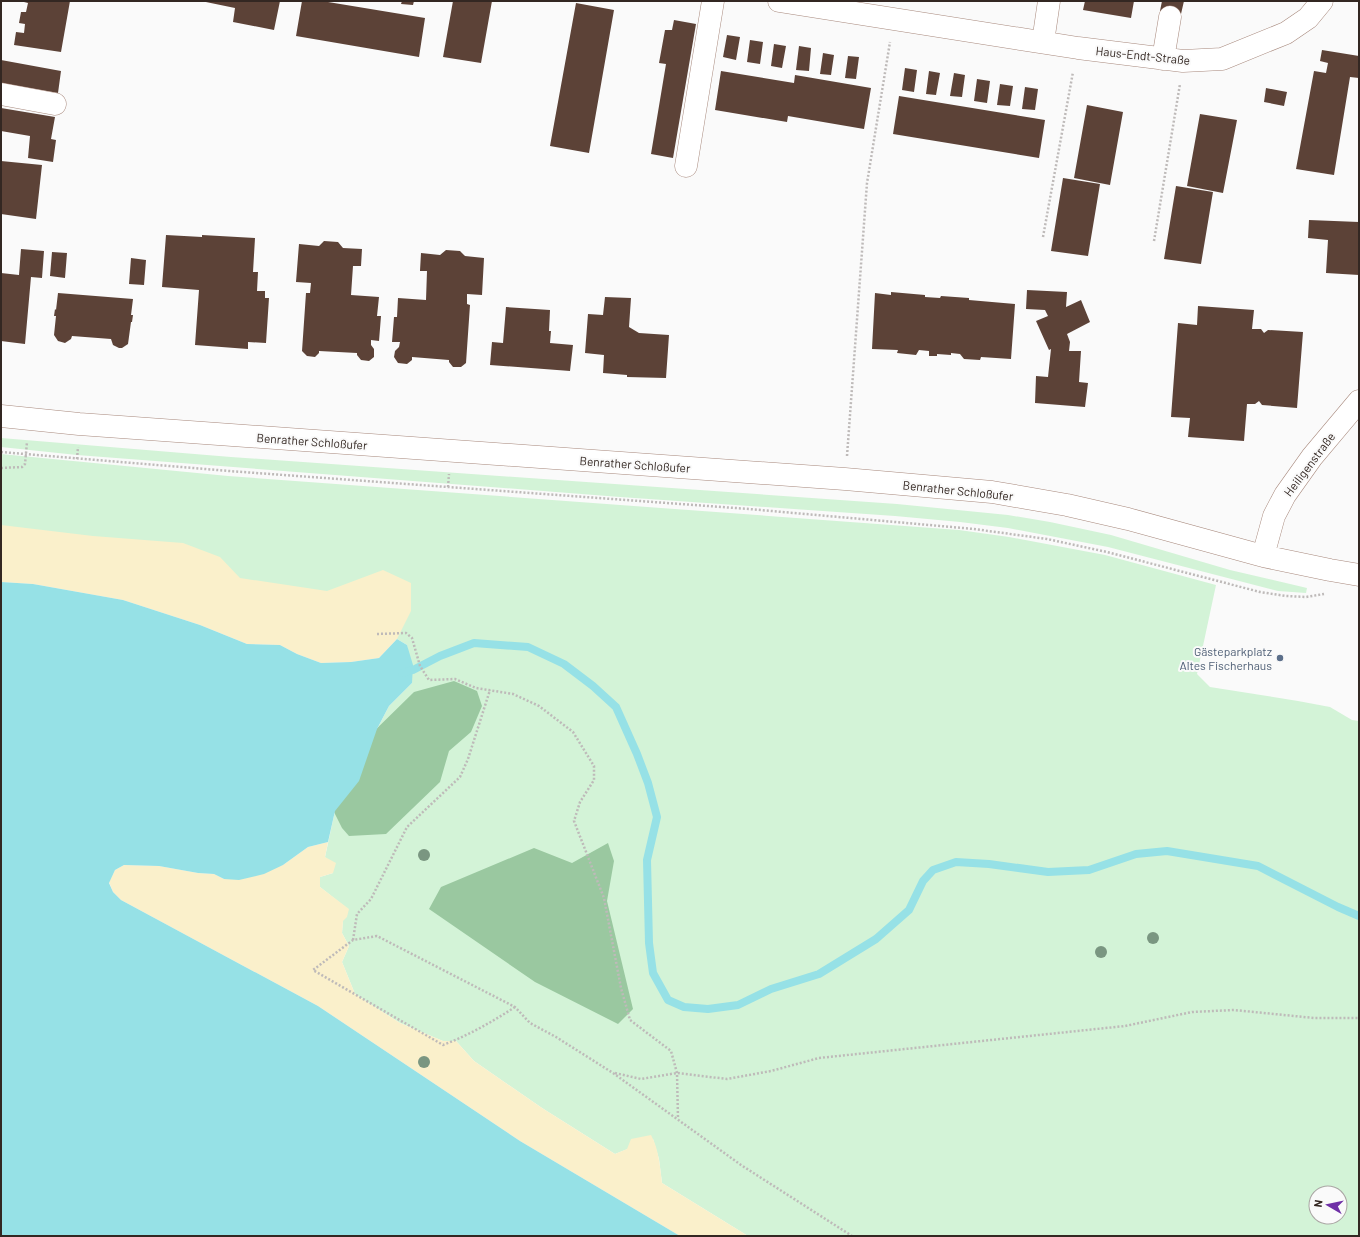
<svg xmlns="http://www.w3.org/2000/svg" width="1360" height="1237" font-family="Barlow,sans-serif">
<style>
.green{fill:#d3f3d7;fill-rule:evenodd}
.forest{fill:#9ac8a0}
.sand{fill:#faf0cb}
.water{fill:#96e1e6}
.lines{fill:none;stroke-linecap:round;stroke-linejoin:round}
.stream{stroke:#96e1e6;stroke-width:8}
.building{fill:#5c4237}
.minor-casing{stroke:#a8897d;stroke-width:23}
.path{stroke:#bebab9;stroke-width:2.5;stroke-dasharray:2 2;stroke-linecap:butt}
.minor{stroke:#fff;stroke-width:22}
.tree{fill:#7a9681}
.service-dot{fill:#5c6f8a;stroke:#fafafa;stroke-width:1.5}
.labels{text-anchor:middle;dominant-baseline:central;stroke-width:4;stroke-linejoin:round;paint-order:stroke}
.street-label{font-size:12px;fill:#332722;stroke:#fafafa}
.service-label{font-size:12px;fill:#4e5e75;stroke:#fafafa;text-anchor:end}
</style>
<rect width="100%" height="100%" fill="#fafafa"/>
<path class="green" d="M1 438 231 457 897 504 1008 515 1050 522 1111 535 1230 570 1307 588 1306 593 1278 591 1108 547 1008 528 960 522 895 516 620 497 77 455 1 447Z
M1 454 228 476 959 530 1009 537 1105 555 1216 585 1197 674 1210 687 1298 701 1330 707 1352 720 1359 721V1236H748L662 1183 659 1159 653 1139 615 1154 542 1108 474 1061 456 1041H443L400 1023 355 994 342 962 349 946 342 933 344 906 320 887V877L333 873 325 857 335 811 389 706 412 683 407 645 397 639 1 542ZM1316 1193H1340V1217H1316Z"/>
<path class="forest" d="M454 681 477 691 482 706 471 732 449 751 440 782 386 834 349 836 342 828 331 806 364 741 414 692Z
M608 843 614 861 607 901 633 1009 618 1024 535 982 429 909 441 887 534 848 572 863Z"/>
<path class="sand" d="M1 525 93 536 183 543 220 557 240 578 327 591 383 570 411 583V611L397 639 379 658 351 662 321 663 297 654 280 645 247 644 200 625 123 600 33 584 1 582Z
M328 842 325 857 336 863 333 873 320 877V887L349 909 347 917 343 921 342 933 349 946 342 962 355 994 400 1023 443 1041H456L474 1061 542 1108 615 1154 627 1149 631 1139 651 1135C659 1149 660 1168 662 1183L748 1236H680L520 1141 318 1006 121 900 113 892 109 882 115 870 124 865 159 866 198 873 214 874 224 879 283 865 308 847Z"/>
<path class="water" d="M1 582 33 584 123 600 200 625 247 644 280 645 297 654 321 663 351 662 379 658 397 639 407 645 413 665 412 683 389 706 377 729 359 781 335 811 328 842 308 847 283 865 264 874 239 880 224 879 214 874 198 873 159 866 124 865 115 870 109 883 113 892 121 900 318 1006 520 1141 680 1236H1Z"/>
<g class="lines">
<path class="stream" d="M402 673 413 670 440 656 474 643 528 647 564 664 593 686 616 707 637 754 648 783 657 817 647 860 649 943 653 973 668 1000 684 1007 708 1009 738 1005 771 989 819 974 876 939 909 910 923 881 933 870 956 862 989 864 1048 872 1089 870 1136 854 1167 851 1258 866 1338 907 1359 916"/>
</g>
<path class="building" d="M20 1H70L61 52 14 45 16 32 24 33 25 24 19 23 21 12H26L28 3Z
M201 1H280L274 30 233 22 235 8Z
M302 1H322L425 18 419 57 296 36Z
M402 1H414L413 5 401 4Z
M453 1H492L481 63 443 57Z
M1085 1H1134L1131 18 1083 10Z
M1162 1H1184L1181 14 1160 11Z
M576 3 614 10 589 153 550 146Z
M674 20 696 24 673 158 651 154 666 64 659 63 665 30H672Z
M727 35 740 37 736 60 723 57Z
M750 40 763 42 760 64 747 62Z
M774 44 786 46 782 68 771 66Z
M799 46 811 48 809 71 796 70Z
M1322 50 1359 56V78L1350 77 1334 175 1296 169 1314 71 1326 73 1328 63 1320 61Z
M823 53 834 55 831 75 820 74Z
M848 56 859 57 856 79 845 78Z
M1 60 61 71 58 93 1 83Z
M905 68 917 70 914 92 902 90Z
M721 71 794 83 795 75 871 88 864 129 788 116 787 122 715 110Z
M929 71 940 73 936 95 926 94Z
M954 73 965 75 962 97 950 96Z
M977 79 990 81 987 103 974 101Z
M1000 84 1013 86 1010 106 997 105Z
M1025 87 1038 89 1035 110 1022 109Z
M1266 88 1287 92 1284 106 1264 102Z
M899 96 1045 120 1039 158 893 134Z
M1087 105 1123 112 1110 185 1074 178Z
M1 108 55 117 51 139 56 140 53 162 28 158 30 136 1 131Z
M1200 114 1237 120 1223 193 1187 186Z
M1 161 42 165 36 219 1 214Z
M1063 178 1100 184 1088 256 1051 251Z
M1176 186 1213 192 1201 264 1164 259Z
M1309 220 1359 222V275L1326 273 1328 240 1308 238Z
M166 235 202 237V235L255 238 253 272H258L257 291H265V298H269L266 343 248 342V349L195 345 199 290 162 287Z
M324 241 338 242 343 248 362 249 361 266H353L351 295 379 297 377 316H381L379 341 371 340V345L374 349V357L369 361 361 360 357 355V353L319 351V353L315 357 307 356 302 351 306 293H310L311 283 296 282 299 244 319 246Z
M21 249 44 251 42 278 31 277 25 344 1 341V273L19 275Z
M446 250 460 251 465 256 484 258 482 295 467 294V304L470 305 466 363 461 367H453L449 362V360L412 357V360L407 364 398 363 394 357 395 351 399 347 400 342H392L394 317H397L398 298 426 300 427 271H420L421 253 440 255Z
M52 252 67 253 65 278 50 276Z
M131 258 146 260 144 285 129 284Z
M1027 290 1067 292 1066 307 1081 300 1090 322 1067 334 1070 342 1069 351H1081L1079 382 1088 383 1085 407 1035 403 1036 376 1048 377 1051 349 1049 350 1036 321 1048 316 1045 310 1026 309Z
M891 292 925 295V297L940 298 941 296 969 298V300L1015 304 1011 359 981 357 980 360 964 359 960 354 951 353V355L937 354V356H929V351L919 350 916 355 897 353 898 350 872 349 875 293 891 295Z
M58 293 133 299 131 315H133L132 322H131L128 344 122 348H119L113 345 111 339 72 336 71 339 65 343 58 341 54 335 56 316H54L55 309 56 310Z
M605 297 631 298 629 327 639 333 669 335 666 378 627 377V375L603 373 604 355 585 353 588 314 603 315Z
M1198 306 1254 310 1252 329H1261L1264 333 1268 330 1303 332 1297 408 1262 405 1259 401 1255 404H1247L1244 441 1188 437 1190 418 1171 417 1178 323 1197 325Z
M506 307 550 310 549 331H551L550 343 573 345 570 371 490 365 492 342 503 343Z"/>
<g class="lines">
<defs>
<path id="minor" d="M779 1 1078 48 1183 61 1222 59 1286 33 1308 18 1322 1
M1043 42 1049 1
M1163 59 1170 17
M1 94 55 104
M686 166 713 1
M1 416 79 424 845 479 992 492 1067 505 1128 519 1263 556 1330 570 1359 575
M1263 556 1274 516 1285 495 1312 457 1359 401"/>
</defs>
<use href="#minor" class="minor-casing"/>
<path class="path" d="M1043 237 1073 72
M1154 241 1180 84
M1 452 229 471 749 509 974 529 1047 539 1107 552 1260 592 1286 596 1306 597 1324 594
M847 456 867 183 890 42
M77 459 78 447
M1 468 22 467 25 464 27 442
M448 487 449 474
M377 634 406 633 412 638 420 666 429 680 455 679 476 688 513 694 539 706 573 732 594 766V780L580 802 574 821 604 898 621 988 630 1020 671 1051 677 1073 678 1119
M353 940 357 914 371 899 407 827 460 777 468 759 490 690
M515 1007C492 1022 469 1035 443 1045L313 970 353 940 377 936 515 1007 530 1023 556 1037 613 1073 741 1165 852 1236
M615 1073 641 1079 677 1073 727 1079 771 1071 819 1058 1125 1026 1192 1012 1234 1010 1314 1018H1359"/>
<use href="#minor" class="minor"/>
</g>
<g class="tree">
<circle cx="424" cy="855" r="6"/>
<circle cx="1153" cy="938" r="6"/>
<circle cx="1101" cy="952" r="6"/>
<circle cx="424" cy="1062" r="6"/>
</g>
<circle class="service-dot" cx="1280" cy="658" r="4"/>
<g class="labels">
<g class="street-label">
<text transform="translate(1143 55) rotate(6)">Haus-Endt-Straße</text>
<text transform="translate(312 441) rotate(4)">Benrather Schloßufer</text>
<text transform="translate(635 464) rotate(4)">Benrather Schloßufer</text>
<text transform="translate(1309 464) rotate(-53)">Heiligenstraße</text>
<text transform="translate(958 490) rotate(6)">Benrather Schloßufer</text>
</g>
<g class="service-label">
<text x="1272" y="651">Gästeparkplatz<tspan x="1272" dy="14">Altes Fischerhaus</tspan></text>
</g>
</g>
<rect width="1360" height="1237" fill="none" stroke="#332722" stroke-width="4"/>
<g transform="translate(1328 1205) rotate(279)"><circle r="19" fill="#fafafa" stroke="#aaa6a4"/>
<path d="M0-3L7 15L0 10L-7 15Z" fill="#6f30a6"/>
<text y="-6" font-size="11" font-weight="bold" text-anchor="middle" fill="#332722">N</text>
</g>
</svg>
